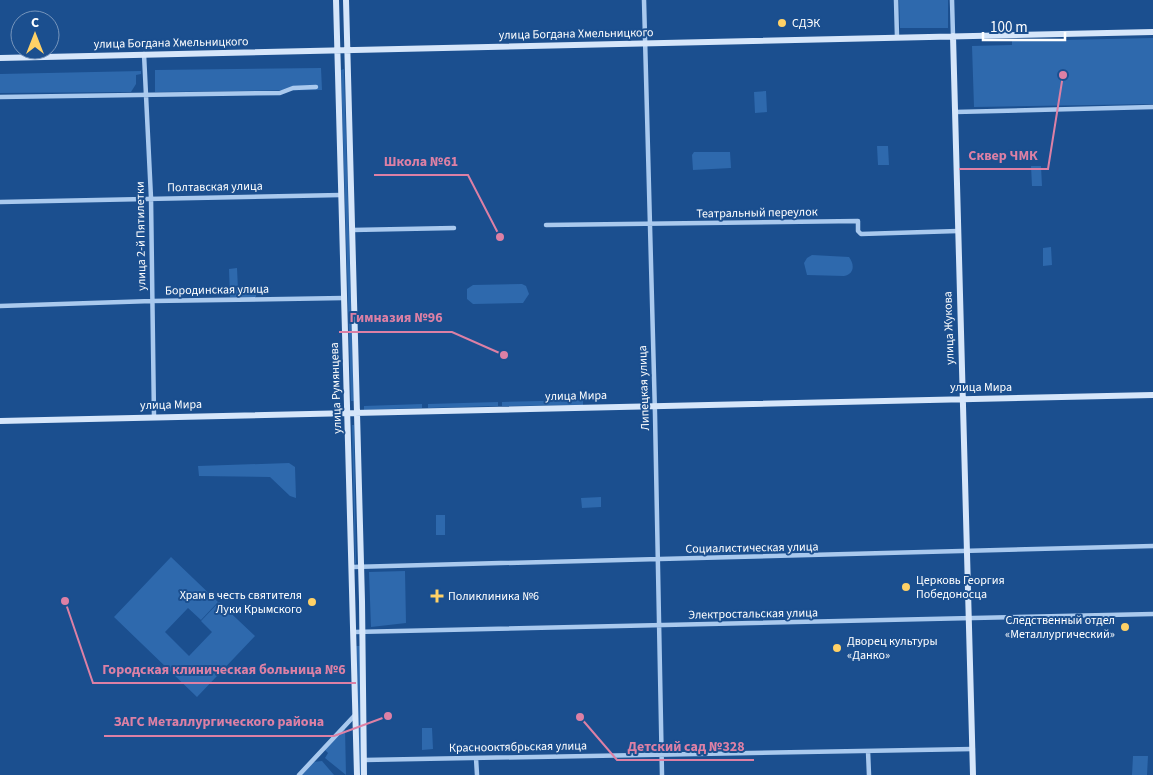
<svg xmlns="http://www.w3.org/2000/svg" width="1153" height="775" font-family="'Source Sans 3',sans-serif">
<style>
.green{fill:#2e69ad}
.lines{fill:none;stroke-linecap:round;stroke-linejoin:round}
.street{stroke:#a9c9ee;stroke-width:4.5}
.secondary{stroke:#d6e6fa;stroke-width:6}
.poi-dot{fill:#ffd166;stroke:#1b4f8f;stroke-width:2}
.labels{text-anchor:middle;dominant-baseline:central;stroke-width:4;stroke-linejoin:round;paint-order:stroke}
.poi-label{font-size:12px;fill:#fff;stroke:#1b4f8f;text-anchor:start}
.street-label{font-size:12px;fill:#fff;stroke:#1b4f8f}
.leader{fill:none;stroke:#dd80a5;stroke-width:2}
.callout-dot{fill:#dd80a5;stroke:#1b4f8f;stroke-width:2}
.callout-label{font-size:14px;text-anchor:middle;font-weight:bold;fill:#dd80a5;stroke:#1b4f8f;stroke-width:4;stroke-linejoin:round;paint-order:stroke}
</style>
<rect width="100%" height="100%" fill="#1b4f8f"/>
<path class="green" d="M899 0H948V28H900Z
M1153 38V104L974 107 972 46 1012 45V41Z
M321 68 322 90 155 92V70Z
M344 69 354 401H351L341 70Z
M141 71V74L136 75V84L131 92 0 93V74Z
M766 91 767 112 755 113 754 92Z
M877 146H888L889 165H878Z
M694 152H730L731 168 693 170 692 155Z
M1031 166H1041L1042 186H1032Z
M1051 247 1052 265 1043 266V248Z
M812 255 849 257C855 265 854 274 844 276L807 275 804 263 807 258Z
M237 268 238 289 256 292V297H230L229 269Z
M522 284 526 286 529 294 523 303 473 304 467 299V289L473 285Z
M583 400V405L502 406V402Z
M498 402V406L428 408V404Z
M422 404V408L364 410V406Z
M352 425H354L356 564 355 563Z
M289 463 295 467 296 498 290 496 270 477 199 476 198 466Z
M601 497V507L582 508 581 498Z
M436 515H445V535H436Z
M171 557 218 602 201 620 188 608 165 632 189 656 212 632 201 621 219 602 255 636 197 697 114 617Z
M405 571 406 623 371 627 369 572Z
M356 646H360L362 775H358Z
M345 728 346 775 325 758 328 753 324 749Z
M422 728H432L433 749 422 750Z
M1133 756H1148L1147 775H1132Z
M322 761 334 775H301L313 762Z"/>
<g class="lines">
<path class="street" d="M644 0 655 414 662 775
M896 0 897 37
M952 0 953 36
M144 54 151 198 154 417
M0 97 280 93 293 88 316 87
M955 112 1153 107
M0 202 341 195
M546 225 858 221V231L861 234 958 231
M352 230 454 228
M0 306 152 301 344 298
M352 567 1153 546
M354 632 1153 614
M868 751 869 775
M476 758 477 775
M364 760 973 749
M299 775 355 715"/>
<path class="secondary" d="M336 0 357 775
M346 0 362 601 364 775
M953 36 973 775
M0 58 1153 32
M0 421 1153 395"/>
</g>
<g class="poi-dot">
<circle cx="782" cy="23" r="5"/>
<circle cx="906" cy="587" r="5"/>
<path d="M434.5 588.5h5v5h5v5h-5v5h-5v-5h-5v-5h5z"/>
<circle cx="312" cy="602" r="5"/>
<circle cx="1125" cy="627" r="5"/>
<circle cx="837" cy="648" r="5"/>
</g>
<g class="labels">
<g class="poi-label">
<text x="792" y="23">СДЭК</text>
<text x="916" y="580">Церковь Георгия<tspan x="916" dy="14">Победоносца</tspan></text>
<text x="302" y="595" text-anchor="end">Храм в честь святителя<tspan x="302" dy="14">Луки Крымского</tspan></text>
<text x="448" y="596">Поликлиника №6</text>
<text x="1115" y="620" text-anchor="end">Следственный отдел<tspan x="1115" dy="14">«Металлургический»</tspan></text>
<text x="847" y="641">Дворец культуры<tspan x="847" dy="14">«Данко»</tspan></text>
</g>
<g class="street-label">
<text transform="translate(576 34) rotate(-1)">улица Богдана Хмельницкого</text>
<text transform="translate(171 43) rotate(-1)">улица Богдана Хмельницкого</text>
<text transform="translate(215 187) rotate(-1)">Полтавская улица</text>
<text transform="translate(757 213) rotate(-1)">Театральный переулок</text>
<text transform="translate(141 236) rotate(-91)">улица 2-й Пятилетки</text>
<text transform="translate(217 290) rotate(-1)">Бородинская улица</text>
<text transform="translate(949 328) rotate(-92)">улица Жукова</text>
<text x="981" y="387">улица Мира</text>
<text transform="translate(336 388) rotate(-92)">улица Румянцева</text>
<text transform="translate(644 388) rotate(-92)">Липецкая улица</text>
<text transform="translate(576 396) rotate(-1)">улица Мира</text>
<text transform="translate(171 405) rotate(-1)">улица Мира</text>
<text transform="translate(752 548) rotate(-1)">Социалистическая улица</text>
<text transform="translate(753 614) rotate(-1)">Электростальская улица</text>
<text transform="translate(518 747) rotate(-1)">Краснооктябрьская улица</text>
</g>
</g>
<path class="leader" d="M1063 75L1048 169H959M500 237L468 175H374M504 355L452 332H339M65 601L93 683H356M388 716L334 736H104M580 717L617 760H754"/>
<g class="callout-dot">
<circle cx="1063" cy="75" r="5"/>
<circle cx="500" cy="237" r="5"/>
<circle cx="504" cy="355" r="5"/>
<circle cx="65" cy="601" r="5"/>
<circle cx="388" cy="716" r="5"/>
<circle cx="580" cy="717" r="5"/>
</g>
<g class="callout-label">
<text x="1003" y="160">Сквер ЧМК</text>
<text x="421" y="166">Школа №61</text>
<text x="396" y="322">Гимназия №96</text>
<text x="224" y="674">Городская клиническая больница №6</text>
<text x="219" y="726">ЗАГС Металлургического района</text>
<text x="686" y="751">Детский сад №328</text>
</g>
<g transform="translate(35 35)"><circle r="24" fill="#1b4f8f" stroke="#7695bc"/>
<path d="M0-4L9 19L0 12L-9 19Z" fill="#ffd166"/>
<text y="-8" font-size="14" font-weight="bold" text-anchor="middle" fill="#ffffff">С</text>
</g>
<path d="M983 32v8h82v-8" fill="none" stroke="#ffffff" stroke-width="2.5"/>
<text x="990" y="32" font-size="15" fill="#ffffff" stroke="#1b4f8f" stroke-width="4" paint-order="stroke">100 m</text>
</svg>
